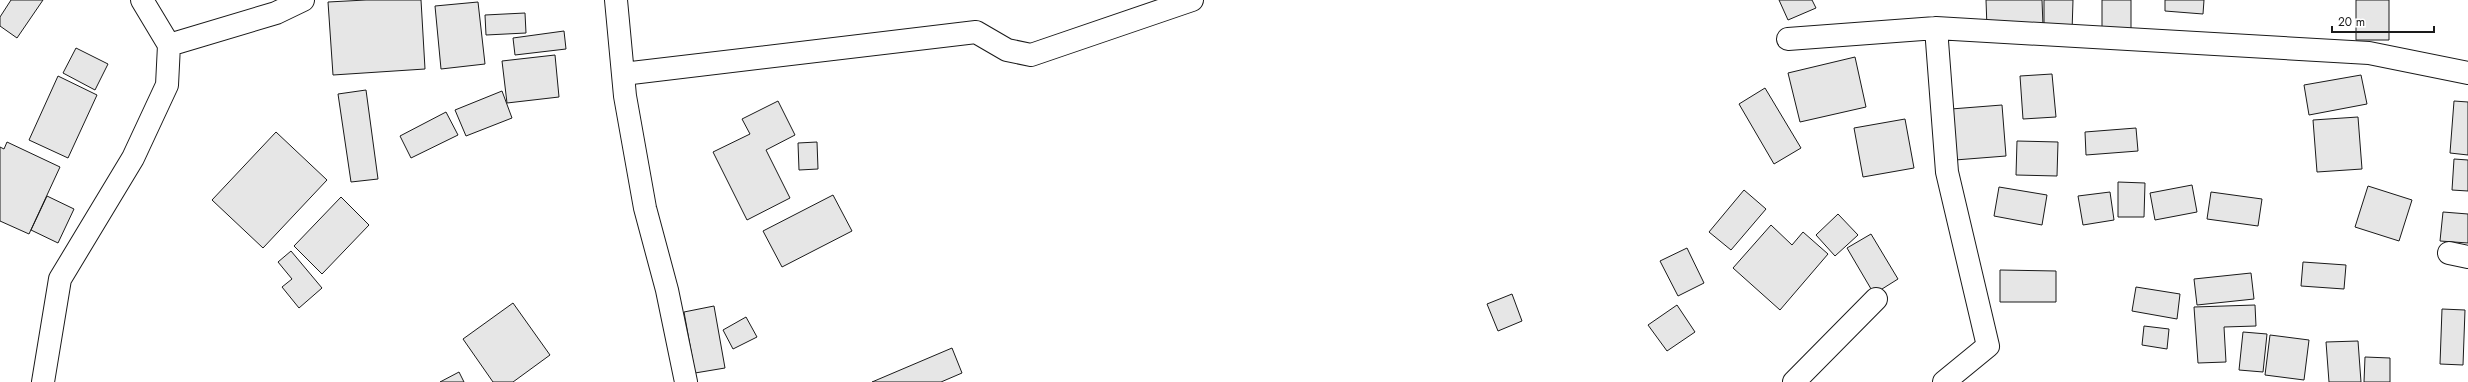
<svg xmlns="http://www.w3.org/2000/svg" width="2468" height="382" font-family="Jost,sans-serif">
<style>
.building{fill:#e6e6e6;stroke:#1a1a1a}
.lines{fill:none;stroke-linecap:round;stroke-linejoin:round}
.minor-casing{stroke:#1a1a1a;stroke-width:24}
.minor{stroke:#fff;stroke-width:22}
</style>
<rect width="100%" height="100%" fill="#fff"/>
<path class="building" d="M11 0H43L17 38 0 26V17Z
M366 0H421L425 69 333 75 328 2Z
M1779 0H1812L1816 8 1788 20Z
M1986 0H2042L2043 26 1987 28Z
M2044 0H2073L2072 32 2044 31Z
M2102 0H2131V29L2102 30Z
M2165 0H2204L2203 14 2165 11Z
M2356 0H2389V40H2356Z
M478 2 485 64 441 69 435 6Z
M525 13 526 33 486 35 485 15Z
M564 31 566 49 515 55 513 38Z
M76 48 108 64 95 90 63 73Z
M555 55 559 97 507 103 502 61Z
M1855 57 1866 107 1800 122 1788 73Z
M2052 74 2056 117 2023 119 2020 76Z
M2361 75 2367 104 2309 115 2304 85Z
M58 76 97 95 68 158 29 140Z
M1765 88 1801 148 1774 164 1739 104Z
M366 90 378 179 351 182 338 94Z
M502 91 512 118 466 136 455 110Z
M778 101 795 135 766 150 790 198 747 220 713 152 750 134 742 119Z
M2454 101 2468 102V155L2450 153Z
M2002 105 2006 156 1955 160 1951 109Z
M446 112 458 135 411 158 400 136Z
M2358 117 2362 169 2317 172 2313 120Z
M1905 119 1914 168 1863 177 1854 128Z
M2136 128 2138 151 2086 155 2085 132Z
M276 132 327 180 263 248 212 200Z
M2017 141 2058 142 2057 176 2016 175Z
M7 142 60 167 29 234 0 221V147L4 149Z
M817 142 818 169 799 170 798 143Z
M2454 159 2468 160V191L2452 190Z
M2118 182 2145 183 2144 217H2118Z
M2192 185 2197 212 2155 220 2150 193Z
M2368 186 2412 200 2399 241 2355 227Z
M1999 187 2047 195 2042 225 1994 216Z
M1744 190 1766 209 1731 250 1709 232Z
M2110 192 2114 220 2083 225 2078 196Z
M2211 192 2262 199 2258 226 2207 219Z
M833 195 852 231 782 267 763 231Z
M47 196 74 209 58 243 31 230Z
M341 197 369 225 322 274 294 246Z
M2443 212 2468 214V243L2440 241Z
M1838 214 1858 235 1835 256 1816 235Z
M1771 225 1792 245 1803 232 1828 254 1780 310 1733 268Z
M1871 234 1898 279 1874 294 1847 248Z
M1687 248 1704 283 1678 296 1660 261Z
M291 251 322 288 299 308 282 287 292 279 278 262Z
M2303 262 2346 265 2344 289 2301 286Z
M2000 270 2056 271V302H2000Z
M2251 273 2254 299 2197 305 2194 279Z
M2136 287 2180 294 2177 319 2132 311Z
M1512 294 1522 321 1498 331 1487 304Z
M513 303 550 355 513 382H493L463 339Z
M1677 305 1695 332 1667 351 1648 325Z
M2255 305 2256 326 2224 327 2226 362 2198 363 2194 307Z
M714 306 725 368 695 373 684 312Z
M2442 309 2465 310 2463 365 2440 364Z
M746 317 757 337 733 349 723 330Z
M2144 326 2169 329 2167 349 2142 345Z
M2243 332 2267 334 2263 372 2239 370Z
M2270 335 2309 340 2304 380 2265 375Z
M2358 341 2361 382H2329L2326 342Z
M952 348 962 373 941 382H872Z
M2365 357 2390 358V382H2364Z
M459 372 464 382H440Z"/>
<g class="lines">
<defs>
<path id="minor" d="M142 0 169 45
M616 0 625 96 645 208 667 290 686 382
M1936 28 1947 172 1988 346 1944 382
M1788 39 1936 28 2369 53 2468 73
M623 74 976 32 1007 50 1031 55 1192 0
M2449 253 2468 257
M43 382 60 279 133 158 167 85 169 45 276 13 303 0
M1794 382 1876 299"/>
</defs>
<use href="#minor" class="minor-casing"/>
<use href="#minor" class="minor"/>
</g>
<path d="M2332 26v6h102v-6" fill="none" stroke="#1a1a1a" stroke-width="2"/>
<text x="2338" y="26" font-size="12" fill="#1a1a1a" stroke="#ffffff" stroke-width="3" paint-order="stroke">20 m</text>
</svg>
